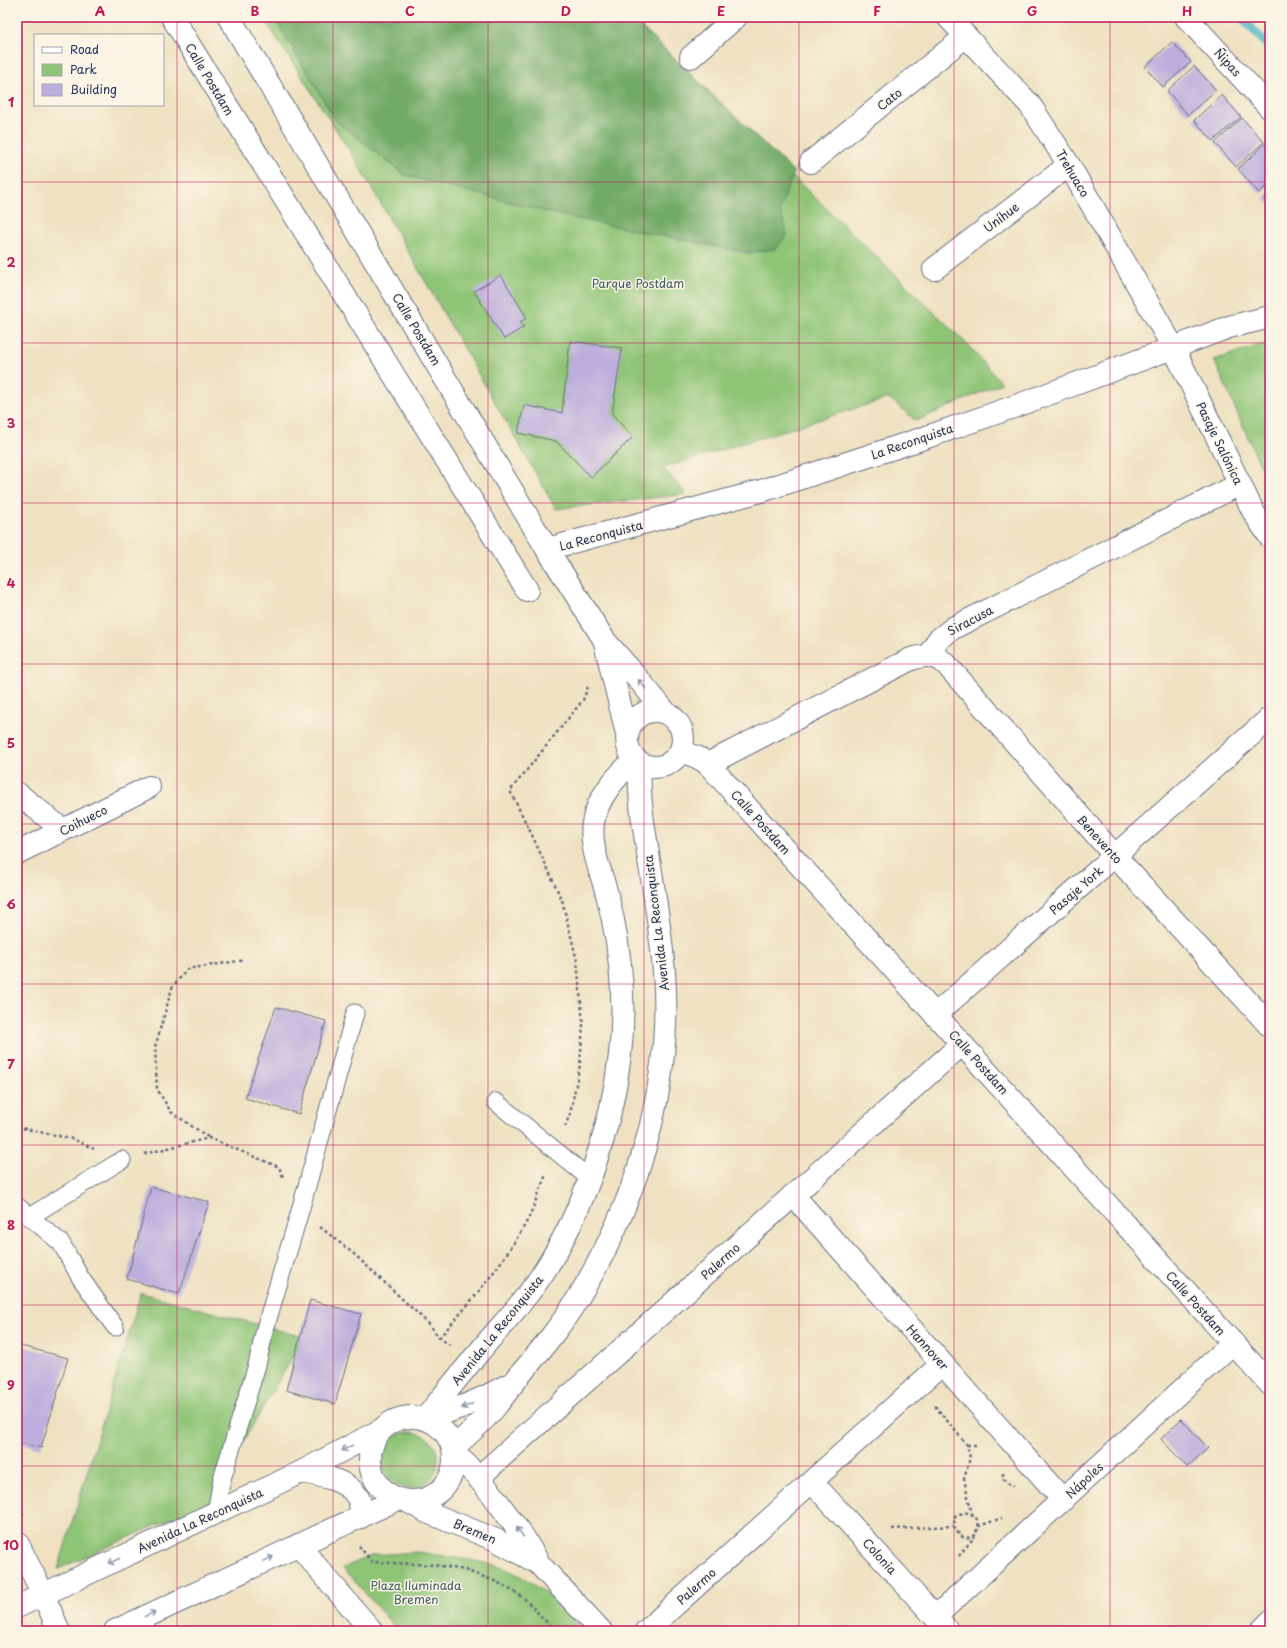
<svg xmlns="http://www.w3.org/2000/svg" width="1287" height="1648" font-family="'Playpen Sans',sans-serif">
<style>
.green{fill:#8ec476;stroke:#547a6a}
.forest{fill:#72aa67;stroke:#466c62}
.lines{fill:none;stroke-linecap:round;stroke-linejoin:round}
.stream{stroke:#42b0bf;stroke-width:9}
.building{fill:#bdaedd}
.lane-casing{stroke:#656d81;stroke-width:19}
.street-casing{stroke:#656d81;stroke-width:24}
.secondary-casing{stroke:#656d81;stroke-width:24}
.path{stroke:#656d81;stroke-width:2.5;stroke-dasharray:3 3;stroke-linecap:butt}
.lane{stroke:#fff;stroke-width:17}
.street{stroke:#fff;stroke-width:22}
.secondary{stroke:#fff;stroke-width:22}
.oneway{stroke:#8d97ae}
.grid{fill:none;stroke:#c2185b;stroke-width:1;stroke-opacity:0.55}
.labels{text-anchor:middle;dominant-baseline:central;stroke-width:3;stroke-linejoin:round;paint-order:stroke}
.street-label{font-size:12px;fill:#1b2f5e;stroke:#fcf5e5}
.park-label{font-size:12px;fill:#3e5c65;stroke:#fcf5e5}
.neatline{fill:none;stroke:#c2185b;stroke-width:1.5}
.grid-label{font-size:13px;text-anchor:middle;font-weight:bold;fill:#c2185b}
</style>
<rect width="100%" height="100%" fill="#fcf5e5"/>
<filter id="ink" filterUnits="userSpaceOnUse"><feTurbulence type="fractalNoise" baseFrequency=".025" numOctaves="2"/><feDisplacementMap in="SourceGraphic" scale="8" xChannelSelector="R" yChannelSelector="G"/><feConvolveMatrix kernelMatrix="1 2 1 2 8 2 1 2 1" color-interpolation-filters="sRGB"/></filter>
<filter id="wash" filterUnits="userSpaceOnUse"><feTurbulence type="fractalNoise" baseFrequency=".012" numOctaves="4" result="noise"/><feDisplacementMap in="SourceGraphic" scale="16" xChannelSelector="R" yChannelSelector="G"/><feGaussianBlur stdDeviation="0.9" result="paint"/><feColorMatrix in="noise" values="0 0 0 0 0 0 0 0 0 0 0 0 0 0 0 0 0 1.4 0 .05"/><feComposite in="paint" operator="in"/></filter>
<g filter="url(#wash)">
<rect width="100%" height="100%" fill="#efe1c1"/>
<path class="green" d="M263 17H627L963 340 1002 383 916 421 889 398 663 468 686 494 556 509 355 159Z
M1270 342V488L1214 360Z
M141 1293 300 1336 296 1351 222 1478 226 1494 58 1569Z
M382 1460a28 28 0 1 1 56 0a28 28 0 1 1-56 0Z
M417 1552C444 1556 472 1559 499 1567 531 1576 562 1606 584 1631H398L343 1568 373 1555Z"/>
<path class="forest" d="M274 17H631L794 172 780 209 787 235 775 249 748 253 559 215 405 175 336 121Z"/>
<g class="lines">
<path class="stream" d="M1241 17 1270 48"/>
</g>
<g id="blocks">
<path class="building" d="M1172 42 1191 62 1163 87 1145 67Z
M1194 66 1216 90 1188 115 1167 91Z
M1222 95 1241 117 1213 141 1194 120Z
M1242 118 1264 142 1236 167 1215 143Z
M1265 144 1270 149V184L1259 193 1238 169Z
M1270 192V205L1264 198Z
M501 275 527 318 520 322 524 327 504 339 474 291Z
M570 341 622 348 612 414 633 437 591 477 556 441 518 433 524 405 562 413Z
M276 1007 326 1021 299 1114 245 1098Z
M151 1187 209 1202 179 1294 127 1279Z
M310 1300 361 1314 335 1404 286 1390Z
M17 1345 68 1358 41 1448 17 1442Z
M1181 1419 1208 1448 1187 1467 1161 1439Z"/>
</g>
</g>
<g filter="url(#ink)">
<use href="#blocks" fill-opacity="0" stroke="#656d81" stroke-width="1"/>
<g class="lines">
<defs>
<path id="lane" d="M496 1102 589 1178
M17 1206 61 1243 80 1277 115 1327
M29 1217 122 1160
M216 1512 222 1479 257 1365 265 1329 300 1211 355 1013"/>
<path id="street" d="M172 17 527 590
M948 17 1030 105 1069 165 1173 347 1254 513 1270 537
M1186 17 1270 108
M691 57 736 17
M811 162 966 36
M934 269 1069 165
M547 549 761 491 921 439 1016 406 1229 327 1270 317
M929 655 938 640 953 628 1240 484
M708 764 911 659C925 655 933 654 945 663L1115 856 1270 1026
M17 793 63 830
M17 853 149 787
M935 1015 1270 718
M793 1195 1063 1500
M425 1419C446 1392 468 1365 490 1339 508 1318 528 1297 543 1273 584 1210 611 1130 620 1055 625 1010 622 964 613 920 610 908 608 896 604 884 598 864 590 844 593 823 597 797 617 776 635 759
M478 1478 962 1044
M812 1482 948 1631
M17 1542 43 1594 59 1631
M298 1545 372 1631
M935 1617 1233 1343
M646 1631 942 1364
M1261 1631 1270 1622"/>
<path id="secondary" d="M229 17 547 549 605 641 635 675 667 714
M605 643 627 734
M627 739a28 28 0 1 1 56 0a28 28 0 1 1-56 0Z
M680 752C691 754 699 757 708 764L1270 1384
M370 1459a42 42 0 1 1 84 0a42 42 0 1 1-84 0Z
M425 1419C454 1411 481 1400 508 1385
M453 1448C468 1435 483 1422 496 1406 504 1396 511 1386 519 1376 540 1351 561 1326 578 1298 637 1202 673 1086 664 972 661 932 654 892 648 853 643 823 638 794 640 763
M454 1453 466 1464 492 1494 524 1538 540 1565 601 1631
M301 1472C319 1475 346 1479 357 1496 361 1502 361 1510 361 1517
M407 1501 427 1512 496 1540 538 1563
M17 1607 301 1472 381 1430
M115 1631 398 1499"/>
</defs>
<use href="#lane" class="lane-casing"/>
<use href="#street" class="street-casing"/>
<use href="#secondary" class="secondary-casing"/>
<path class="path" d="M17 1127 73 1139 94 1149
M565 1127 570 1114 580 1065 583 1024 577 961 562 900 531 833 510 791 583 700 588 687
M208 1137 171 1112 157 1089 155 1047 172 988 187 969 245 960
M144 1154 209 1138 279 1167 283 1177
M320 1227 354 1254 430 1325 439 1338 450 1345
M439 1338C471 1302 502 1265 526 1223 534 1208 539 1190 546 1175
M935 1406 967 1445 970 1458 964 1479 972 1514
M967 1445H979
M1003 1473V1479L1011 1486H1014
M17 1503 23 1516
M892 1529 953 1526
M359 1546 372 1562 435 1565 465 1570 497 1582 523 1597 555 1631
M959 1556C967 1545 986 1528 975 1517 969 1510 962 1513 955 1516 953 1528 955 1531 964 1538L973 1537 979 1526 1002 1518"/>
<use href="#lane" class="lane"/>
<use href="#street" class="street"/>
<use href="#secondary" class="secondary"/>
</g>
<defs><path id="oneway-shaft" d="M-6 0H5M1.5-3L5.5 0L1.5 3" fill="none" stroke-width="1.6" stroke-linecap="round" stroke-linejoin="round"/></defs>
<g class="oneway">
<use href="#oneway-shaft" transform="translate(642 684) rotate(-129)"/>
<use href="#oneway-shaft" transform="translate(467 1406) rotate(157)"/>
<use href="#oneway-shaft" transform="translate(347 1448) rotate(152)"/>
<use href="#oneway-shaft" transform="translate(520 1532) rotate(-126)"/>
<use href="#oneway-shaft" transform="translate(268 1559) rotate(-25)"/>
<use href="#oneway-shaft" transform="translate(114 1561) rotate(155)"/>
<use href="#oneway-shaft" transform="translate(150 1614) rotate(-25)"/>
</g>
</g>
<path class="grid" d="M177 17V1631M333 17V1631M488 17V1631M644 17V1631M799 17V1631M954 17V1631M1110 17V1631M17 182H1270M17 343H1270M17 503H1270M17 664H1270M17 824H1270M17 984H1270M17 1145H1270M17 1305H1270M17 1466H1270"/>
<g class="labels">
<g class="street-label">
<text transform="translate(1228 62) rotate(47)">Ñipas</text>
<text transform="translate(210 79) rotate(59)">Calle Postdam</text>
<text transform="translate(889 99) rotate(-39)">Cato</text>
<text transform="translate(1073 173) rotate(59)">Trehuaco</text>
<text transform="translate(1001 217) rotate(-37)">Uníhue</text>
<text transform="translate(417 329) rotate(59)">Calle Postdam</text>
<text transform="translate(912 441) rotate(-19)">La Reconquista</text>
<text transform="translate(1220 443) rotate(64)">Pasaje Salónica</text>
<text transform="translate(601 535) rotate(-15)">La Reconquista</text>
<text transform="translate(970 620) rotate(-28)">Siracusa</text>
<text transform="translate(83 820) rotate(-27)">Coihueco</text>
<text transform="translate(761 822) rotate(48)">Calle Postdam</text>
<text transform="translate(1100 839) rotate(48)">Benevento</text>
<text transform="translate(1076 890) rotate(-41)">Pasaje York</text>
<text transform="translate(656 923) rotate(-97)">Avenida La Reconquista</text>
<text transform="translate(979 1062) rotate(48)">Calle Postdam</text>
<text transform="translate(720 1261) rotate(-42)">Palermo</text>
<text transform="translate(1196 1303) rotate(48)">Calle Postdam</text>
<text transform="translate(497 1330) rotate(-51)">Avenida La Reconquista</text>
<text transform="translate(928 1347) rotate(48)">Hannover</text>
<text transform="translate(1084 1480) rotate(-43)">Nápoles</text>
<text transform="translate(200 1520) rotate(-25)">Avenida La Reconquista</text>
<text transform="translate(475 1531) rotate(23)">Bremen</text>
<text transform="translate(880 1556) rotate(48)">Colonia</text>
<text transform="translate(696 1586) rotate(-42)">Palermo</text>
</g>
<g class="park-label">
<text x="638" y="283">Parque Postdam</text>
<text x="416" y="1585">Plaza Iluminada<tspan x="416" dy="14">Bremen</tspan></text>
</g>
</g>
<rect width="1287" height="1648" fill="none" stroke="#fcf5e5" stroke-width="44"/>
<rect x="34" y="34" width="130" height="72" fill="#fcf5e5" stroke="#a2a6af"/>
<rect x="42" y="47" width="20" height="6" fill="#ffffff" stroke="#a2a6af"/>
<text x="70" y="54" font-size="12" fill="#1b2f5e">Road</text>
<rect x="42" y="64" width="20" height="12" fill="#8ec476" stroke="#a2a6af"/>
<text x="70" y="74" font-size="12" fill="#1b2f5e">Park</text>
<rect x="42" y="84" width="20" height="12" fill="#bdaedd" stroke="#a2a6af"/>
<text x="70" y="94" font-size="12" fill="#1b2f5e">Building</text>
<rect x="22" y="22" width="1243" height="1604" class="neatline"/>
<g class="grid-label">
<text x="100" y="16">A</text>
<text x="255" y="16">B</text>
<text x="410" y="16">C</text>
<text x="566" y="16">D</text>
<text x="721" y="16">E</text>
<text x="877" y="16">F</text>
<text x="1032" y="16">G</text>
<text x="1187" y="16">H</text>
<text x="11" y="107">1</text>
<text x="11" y="267">2</text>
<text x="11" y="428">3</text>
<text x="11" y="588">4</text>
<text x="11" y="748">5</text>
<text x="11" y="909">6</text>
<text x="11" y="1069">7</text>
<text x="11" y="1230">8</text>
<text x="11" y="1390">9</text>
<text x="11" y="1550">10</text>
</g>
</svg>
